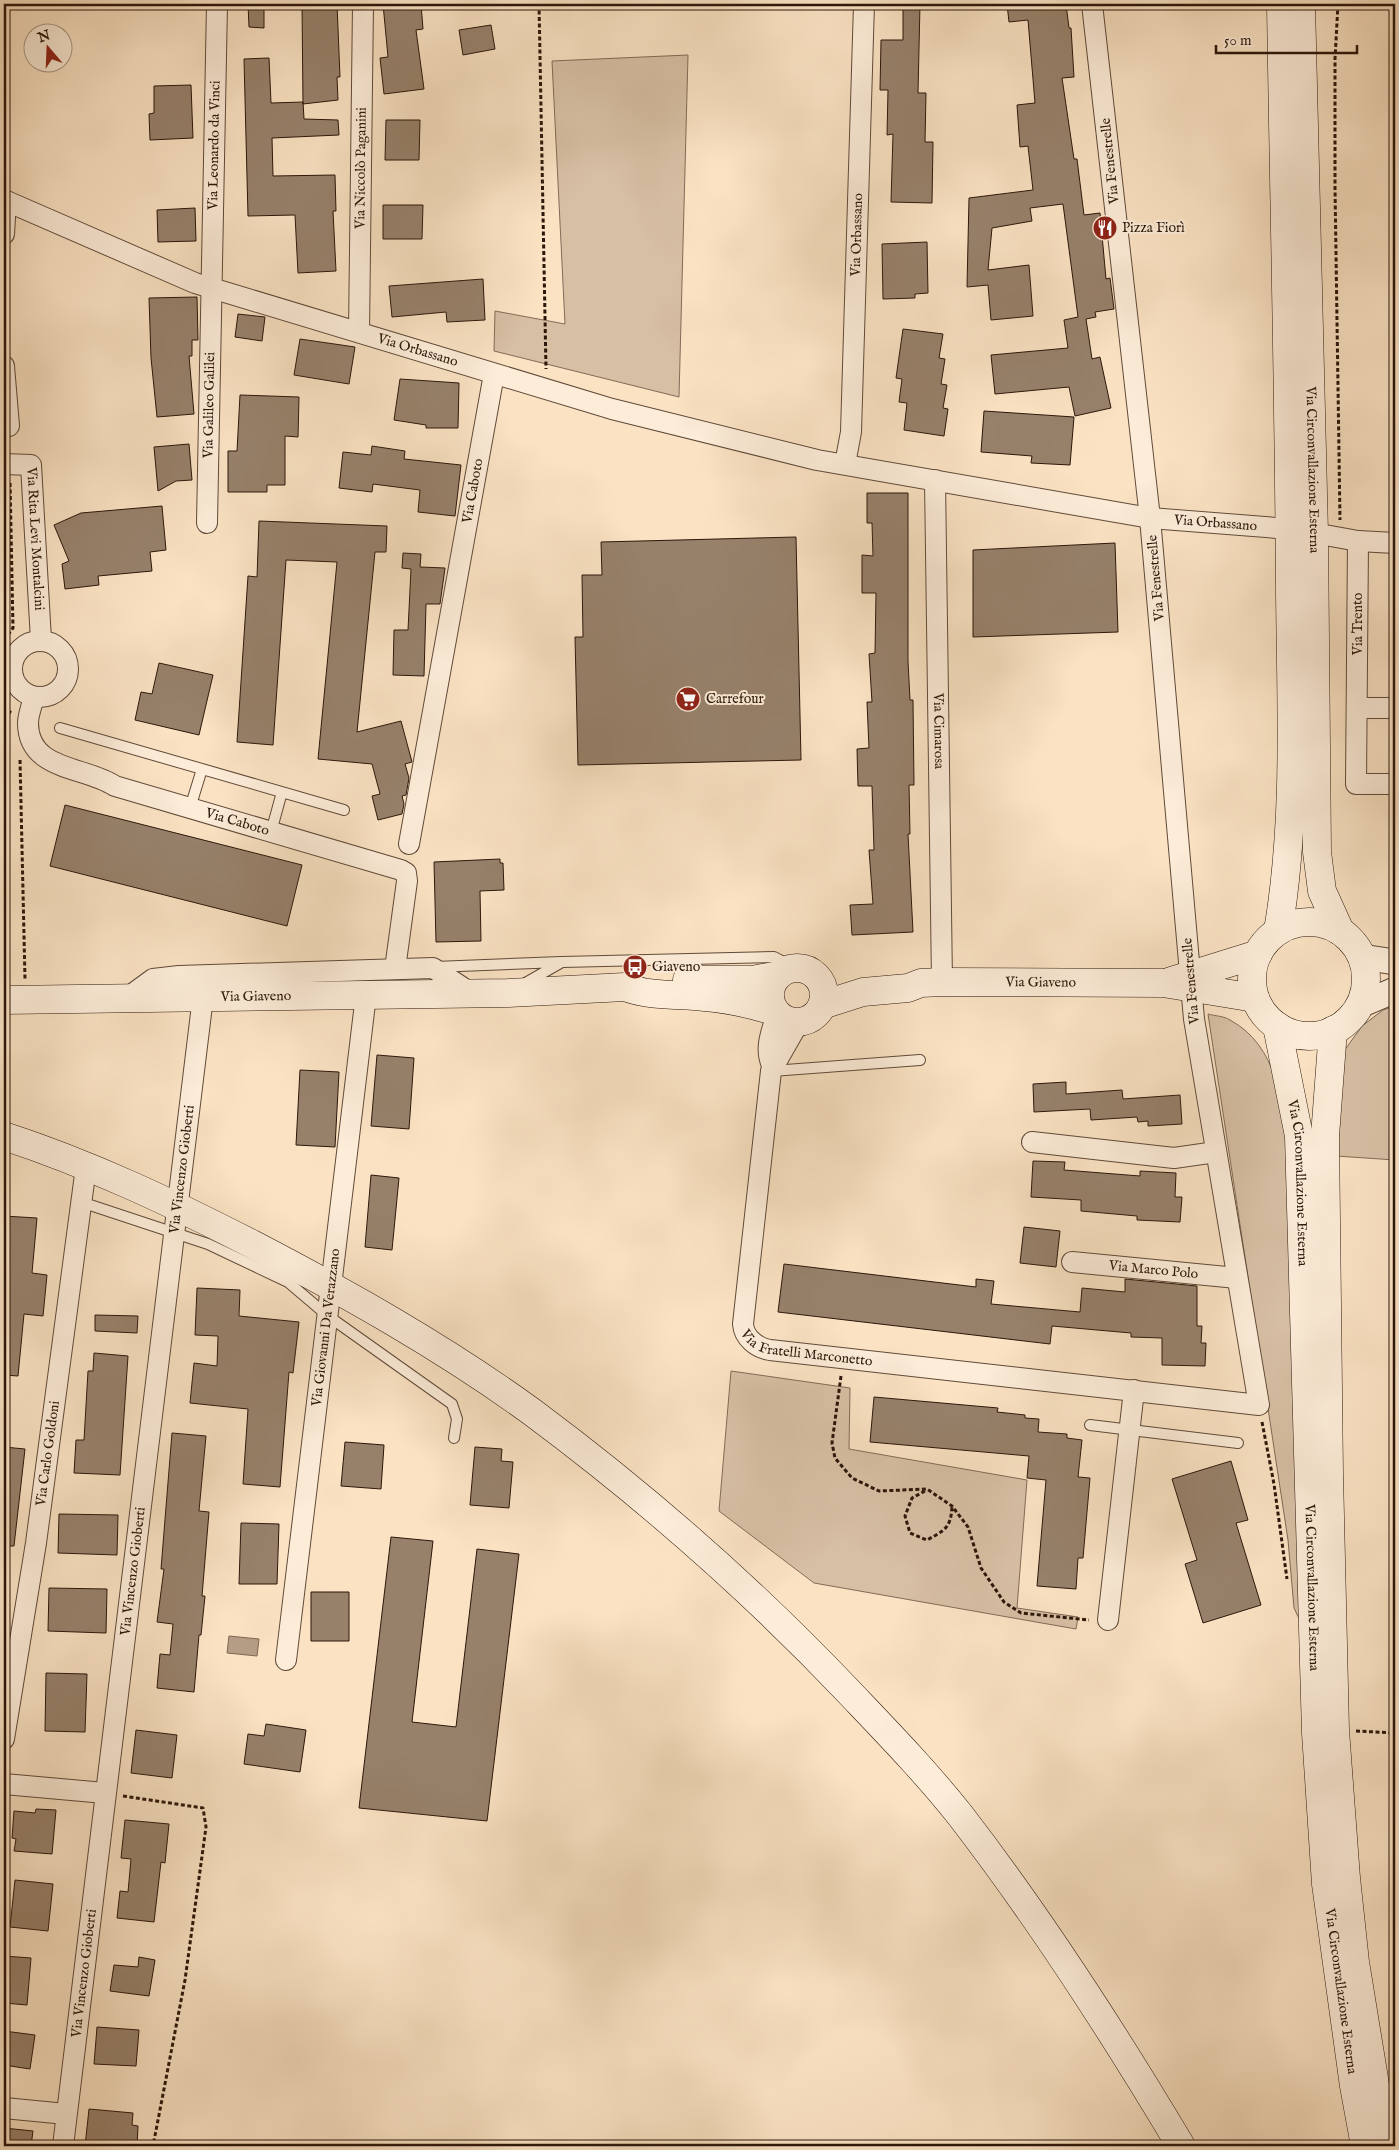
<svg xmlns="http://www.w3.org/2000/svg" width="1399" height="2150" font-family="'IM FELL English',serif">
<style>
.green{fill:#d7bfa4;stroke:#826b58}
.water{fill:#b49d84;stroke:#7e6754}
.building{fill:#97816b;stroke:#2c170b}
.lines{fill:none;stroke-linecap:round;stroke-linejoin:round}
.service-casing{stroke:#604a39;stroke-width:12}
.minor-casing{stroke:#604a39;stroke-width:22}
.tertiary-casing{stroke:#604a39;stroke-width:27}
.secondary-casing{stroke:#2c170b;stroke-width:29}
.path{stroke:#2c170b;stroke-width:3;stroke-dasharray:4 2.5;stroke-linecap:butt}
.service{stroke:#fcecd8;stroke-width:10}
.minor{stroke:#fcecd8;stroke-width:20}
.tertiary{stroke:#fcecd8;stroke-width:25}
.secondary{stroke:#fcecd8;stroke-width:28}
.labels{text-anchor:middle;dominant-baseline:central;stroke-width:4;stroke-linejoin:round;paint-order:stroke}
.street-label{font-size:14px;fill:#2c170b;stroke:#fcecd8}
.poi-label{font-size:14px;fill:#2c170b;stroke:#fcecd8;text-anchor:start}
</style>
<rect width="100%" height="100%" fill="#fae2c3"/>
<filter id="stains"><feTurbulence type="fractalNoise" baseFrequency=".004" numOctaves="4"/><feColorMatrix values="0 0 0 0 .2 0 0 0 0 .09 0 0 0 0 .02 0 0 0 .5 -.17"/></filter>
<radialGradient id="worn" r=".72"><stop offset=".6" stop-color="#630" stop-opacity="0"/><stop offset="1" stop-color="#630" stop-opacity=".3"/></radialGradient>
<path class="green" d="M688 55 679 397 494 351 495 311 565 324 552 61Z
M1395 1006V1160L1336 1156 1344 1051 1362 1026 1383 1010Z
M1208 1014C1215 1016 1224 1016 1230 1020 1278 1046 1283 1104 1287 1151L1301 1623 1294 1608 1288 1540Z
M731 1371 850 1388 849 1449 1027 1480 1017 1608 1078 1617 1076 1629 814 1583 719 1511Z"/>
<path class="water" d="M229 1636 259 1639 257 1656 227 1653Z"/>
<path class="building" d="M248 4H264V28L249 27Z
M302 4H337L340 77H337L338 100 303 104Z
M383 4H421L423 29 416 30 424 89 384 94 380 58 388 57Z
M903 4H920L918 93H926L925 142H933L932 203 891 202 893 134 887 135 888 90H880L881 40H903Z
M1007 4H1066L1069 28H1071L1074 77 1062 78 1074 159H1077L1084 215 1100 213 1106 279 1110 278 1114 309 1095 312 1096 317 1086 319 1092 359 1100 357 1111 408 1075 416 1069 387 995 394 991 355 1068 348 1064 320 1078 317 1063 204 1030 208 1032 221 992 228 988 270 1029 265 1033 316 991 320 988 285 967 287 969 198 1033 190 1028 146 1020 147 1017 105 1035 103 1028 20 1009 22Z
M491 25 495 49 463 55 459 30Z
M269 58 271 103 303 102 304 119 338 120 339 135 272 138 273 176 335 175 336 211H333L336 271 298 273 295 215 248 216 244 59Z
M191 85 193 138 150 140 149 114 154 113V86Z
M386 120H420L419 160H385Z
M383 205H423L422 239H383Z
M195 208 196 241 158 242 157 210Z
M927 242 928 293 915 294V298L883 299 882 244Z
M483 279 485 320 447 322 446 312 392 317 389 286Z
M197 297 198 340H192V356H189L194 414 157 417 151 358 149 298Z
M238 314 265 317 262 341 235 337Z
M903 329 943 334 939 358 945 359 941 384 947 385 943 408 948 409 944 436 904 430 907 403 899 402 902 379 896 378Z
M300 339 355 347 349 384 294 375Z
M400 379 459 383 458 428H426V425L394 420Z
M240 395 299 397 298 437 285 436V485H267V492H228V451H237Z
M984 411 1074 417 1070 465 1031 463 1032 456 981 452Z
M189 444 192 480 176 481 158 491 154 447Z
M372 446 405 451 404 459 461 465 455 516 418 512 420 490 373 484 372 492 339 488 343 452 371 455Z
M867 493H908V661L910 700H913L914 785H909L910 834H908L913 932 852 935 850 905 873 904 869 850H874L872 786H858L857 749 869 748 867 702H872L869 654 875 653 876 593H862V555L873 556 872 523H867Z
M162 506 166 550 150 552 152 571 98 576 99 585 65 589 62 564 69 561 54 525 81 513Z
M259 521 387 526 386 552H375L357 732 401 721 412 762 405 764 409 778 406 795 402 796 404 804 402 814 378 820 372 796 380 794 372 764 318 759 337 562 286 560 273 745 237 742 248 576 257 577Z
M796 537 801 760 578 765 575 637H583L582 575H602L601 542Z
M1115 543 1118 632 973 637V550Z
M403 553 421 554 420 567 445 568 440 604H426L424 676 393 675 394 630H408L411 569 402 568Z
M159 663 213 675 199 735 135 720 141 692 152 694Z
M65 805 302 865 287 926 50 866Z
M500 859V863H503L504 890 480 891 481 941 436 942 434 862Z
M377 1055 414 1058 409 1129 371 1126Z
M300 1070 339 1072 335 1147 296 1145Z
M1066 1082V1094L1122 1090 1123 1099 1180 1095 1182 1124 1148 1126V1121L1138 1122 1137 1117 1091 1120 1090 1109 1034 1112 1033 1084Z
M1033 1161 1065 1162 1064 1170 1140 1176V1171L1176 1173 1175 1197H1182L1180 1222 1137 1220V1216L1081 1211V1200L1031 1197Z
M371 1175 399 1178 392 1250 365 1247Z
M4 1216 37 1218 32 1273 47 1275 43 1316 24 1314 18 1376 4 1375V1279L6 1255H4Z
M1024 1227 1060 1231 1056 1267 1020 1263Z
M784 1264 976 1287V1279L994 1281 991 1304 1080 1312 1082 1288 1125 1292V1279L1197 1286V1326H1202L1201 1343H1206L1205 1366 1162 1365V1338L1131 1337V1333L1052 1326 1050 1344 778 1312Z
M197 1288 240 1290 239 1316 299 1322 293 1373 289 1372 280 1487 243 1484 248 1409 190 1403 194 1363 217 1366 218 1336 195 1335Z
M95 1315 138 1316 137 1333 95 1331Z
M94 1353 128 1356 120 1475 74 1473 76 1440H84L88 1371H93Z
M874 1397 998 1408 997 1412 1025 1415V1418L1039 1419 1038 1432 1067 1434V1438L1082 1440 1078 1477 1090 1478 1083 1558H1078L1076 1589 1037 1586 1046 1480 1027 1478 1029 1456 870 1442Z
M172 1433 206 1436 199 1511 209 1512 202 1596H205L201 1635H199L194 1692 157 1688 160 1654 170 1655 173 1624 157 1622 164 1569H161Z
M345 1442 384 1445 381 1489 341 1486Z
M4 1447 25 1449 14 1546H4Z
M475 1447 502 1449 501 1461 513 1462 509 1508 470 1505Z
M1231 1461 1248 1520 1236 1523 1261 1605 1203 1623 1185 1564 1197 1560 1172 1479Z
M59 1514 118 1515 117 1555 58 1553Z
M241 1523 279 1524 277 1584H239Z
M391 1537 433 1541 412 1722 456 1727 477 1549 519 1554 487 1821 359 1808Z
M49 1588 107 1589 106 1633 48 1631Z
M311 1592H349V1641H311Z
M46 1673 87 1674 85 1732 45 1731Z
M266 1724 306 1730 300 1772 244 1764 248 1734 264 1736Z
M136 1730 177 1735 172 1778 131 1773Z
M36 1809 56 1810 52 1854 14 1851 16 1839 12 1838 14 1811 35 1813Z
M125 1820 169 1824 165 1863 161 1862 154 1922 117 1918 120 1891 128 1892 131 1859 121 1858Z
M15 1880 53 1884 48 1931 10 1927Z
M4 1956 31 1958 27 2005 4 2003Z
M139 1957 155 1960 149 1996 110 1991 114 1965 138 1967Z
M97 2027 139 2030 136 2066 94 2064Z
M4 2031 35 2035 30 2069 4 2065Z
M89 2109 133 2113 132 2125 138 2126 137 2146H85Z
M4 2128 33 2131 31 2146H4Z"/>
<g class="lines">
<defs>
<path id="service" d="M60 728 344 810
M190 808 202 769
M271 832 282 792
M435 967 561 962
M522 985 562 962 774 957 795 968
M772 1071 920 1060
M81 1202 208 1244 288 1282 328 1316 452 1404 457 1419 454 1438
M1090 1425 1238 1443"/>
<g id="minor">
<path id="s1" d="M4 200 195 283 612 409 817 460 1150 518 1290 529"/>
<path d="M4 234 6 201"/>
<path id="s2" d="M359 332 363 4"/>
<path d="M4 366 9 426"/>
<path id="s3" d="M4 464 31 465 41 640"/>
<path id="s4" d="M845 464 851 432 864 4"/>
<path id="s5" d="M935 480 942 982"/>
<path id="s6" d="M207 523 217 4"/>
<path d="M1314 533 1358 541 1395 543"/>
<path d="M1358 541 1356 784H1395"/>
<circle cx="40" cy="669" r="28"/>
<path id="s7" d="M34 697C32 705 28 715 28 723 28 771 85 766 115 786L401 870 406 873 407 881 395 969"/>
<path d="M1357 708H1395"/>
<path id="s8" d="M409 844 494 374"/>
<path d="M127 998 153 979 179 976 433 968 471 993"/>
<path id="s9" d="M799 1022 771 1071 743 1324C744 1338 757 1348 770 1350L1259 1405 1194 1019 1150 518 1092 4"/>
<path d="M772 1065C764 1049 772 1030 777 1014"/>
<path d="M1032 1142 1174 1158 1216 1152"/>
<path id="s10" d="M1072 1262 1237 1278"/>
<path d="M1108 1620 1134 1390"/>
<path id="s11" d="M286 1660 366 995"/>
<path id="s12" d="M4 1739 36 1543 86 1167"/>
<path d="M4 1784 105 1793"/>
<path d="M4 2108 66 2114"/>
<path id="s13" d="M63 2146 203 997"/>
</g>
<path id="tertiary" d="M1362 957 1395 962
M1360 1005 1395 990"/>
<g id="secondary">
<path id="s14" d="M1301 4 1314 533 1317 852 1322 891 1340 931"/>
<circle cx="1309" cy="979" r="57"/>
<path d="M1278 931C1297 819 1291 705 1290 591 1289 396 1284 200 1281 4"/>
<circle cx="797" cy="995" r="27"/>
<path d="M687 980H752L779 975"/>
<path d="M1171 981 1258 954"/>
<path id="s15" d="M4 1000 508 993 625 987C651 997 678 994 705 997 729 999 751 1004 774 1011"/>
<path id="s16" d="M822 1005 863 992 908 988 921 983 942 982 1163 983 1255 998"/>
<path id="s17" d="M1277 1026 1299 1136 1316 1733 1326 1884 1354 2086 1365 2146"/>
<path d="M1333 1030 1325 1136 1329 1474 1335 1730 1346 1878 1355 1962 1385 2146"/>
<path d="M4 1136C90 1164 172 1203 252 1244 348 1294 444 1348 532 1412 645 1496 751 1589 848 1691 886 1731 925 1771 960 1815 1041 1920 1113 2032 1181 2146"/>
</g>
</defs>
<use href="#service" class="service-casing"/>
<use href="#minor" class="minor-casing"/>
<use href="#tertiary" class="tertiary-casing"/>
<use href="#secondary" class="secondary-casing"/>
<path class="path" d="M539 4 546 369
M1338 4 1335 59V187L1340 520
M4 640 13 628 10 481
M4 707 11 713
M20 760 25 979
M841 1376 832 1443 835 1458 852 1478 879 1491 927 1489 952 1506 968 1527 981 1568 1004 1602 1021 1613 1089 1620
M1262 1422 1274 1484 1287 1579
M925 1491 912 1498 905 1516 910 1533 927 1540C945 1530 951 1528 952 1506
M1356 1731 1395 1733
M123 1796 203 1808 206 1827 185 1980 153 2146"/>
<use href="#service" class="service"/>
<use href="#minor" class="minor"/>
<use href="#tertiary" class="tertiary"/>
<use href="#secondary" class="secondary"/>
</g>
<defs>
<symbol id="restaurant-disc" viewBox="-11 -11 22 22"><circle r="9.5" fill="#8f2418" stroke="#fcecd8"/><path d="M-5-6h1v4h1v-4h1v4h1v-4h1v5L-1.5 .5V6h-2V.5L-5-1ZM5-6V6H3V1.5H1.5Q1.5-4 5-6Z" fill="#fff"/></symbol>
<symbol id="supermarket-disc" viewBox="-11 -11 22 22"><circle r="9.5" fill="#8f2418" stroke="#fcecd8"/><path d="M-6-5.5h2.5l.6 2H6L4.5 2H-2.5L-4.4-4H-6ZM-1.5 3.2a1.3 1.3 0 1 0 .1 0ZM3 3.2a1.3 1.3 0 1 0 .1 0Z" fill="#fff"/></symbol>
<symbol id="bus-disc" viewBox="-11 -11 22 22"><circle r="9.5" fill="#8f2418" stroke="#fcecd8"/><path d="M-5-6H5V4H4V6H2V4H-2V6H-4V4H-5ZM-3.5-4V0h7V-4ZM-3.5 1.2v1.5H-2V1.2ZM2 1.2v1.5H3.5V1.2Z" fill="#fff"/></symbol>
</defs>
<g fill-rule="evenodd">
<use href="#restaurant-disc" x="1091" y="214" width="28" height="28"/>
<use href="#supermarket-disc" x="674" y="685" width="28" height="28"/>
<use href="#bus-disc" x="621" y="953" width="28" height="28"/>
</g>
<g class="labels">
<g class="street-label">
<text stroke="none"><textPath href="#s6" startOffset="378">Via Leonardo da Vinci</textPath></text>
<text transform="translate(1110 161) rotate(-96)">Via Fenestrelle</text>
<text stroke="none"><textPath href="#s2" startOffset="164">Via Niccolò Paganini</textPath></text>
<text stroke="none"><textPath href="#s4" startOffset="230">Via Orbassano</textPath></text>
<text stroke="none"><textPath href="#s1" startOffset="441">Via Orbassano</textPath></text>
<text stroke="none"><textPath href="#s6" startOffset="118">Via Galileo Galilei</textPath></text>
<text stroke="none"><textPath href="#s14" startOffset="466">Via Circonvallazione Esterna</textPath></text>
<text stroke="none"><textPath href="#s8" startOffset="359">Via Caboto</textPath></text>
<text stroke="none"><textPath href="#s1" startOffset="1259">Via Orbassano</textPath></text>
<text stroke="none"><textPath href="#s3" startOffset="101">Via Rita Levi Montalcini</textPath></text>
<text transform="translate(1156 578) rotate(-95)">Via Fenestrelle</text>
<text transform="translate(1358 624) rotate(-90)">Via Trento</text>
<text stroke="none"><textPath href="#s5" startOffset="251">Via Cimarosa</textPath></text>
<text stroke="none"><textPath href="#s7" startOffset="270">Via Caboto</textPath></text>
<text transform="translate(1191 981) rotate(-95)">Via Fenestrelle</text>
<text stroke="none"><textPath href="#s16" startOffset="222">Via Giaveno</textPath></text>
<text stroke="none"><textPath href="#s15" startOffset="252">Via Giaveno</textPath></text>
<text stroke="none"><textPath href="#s13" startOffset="984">Via Vincenzo Gioberti</textPath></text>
<text stroke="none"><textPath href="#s17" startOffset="159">Via Circonvallazione Esterna</textPath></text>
<text stroke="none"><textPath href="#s10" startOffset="82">Via Marco Polo</textPath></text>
<text stroke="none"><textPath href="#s11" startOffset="335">Via Giovanni Da Verazzano</textPath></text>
<text stroke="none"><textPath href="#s9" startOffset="386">Via Fratelli Marconetto</textPath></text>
<text stroke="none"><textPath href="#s12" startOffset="289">Via Carlo Goldoni</textPath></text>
<text stroke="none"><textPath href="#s13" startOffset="579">Via Vincenzo Gioberti</textPath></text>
<text stroke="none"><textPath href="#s17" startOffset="564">Via Circonvallazione Esterna</textPath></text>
<text stroke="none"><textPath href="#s13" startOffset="174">Via Vincenzo Gioberti</textPath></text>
<text stroke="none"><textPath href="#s17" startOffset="969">Via Circonvallazione Esterna</textPath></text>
</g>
<g class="poi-label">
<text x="1122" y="228">Pizza Fiorì</text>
<text x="706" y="699">Carrefour</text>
<text x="652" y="967">Giaveno</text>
</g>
</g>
<rect width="1399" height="2150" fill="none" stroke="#fae2c3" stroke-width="20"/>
<rect x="5" y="5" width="1389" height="2140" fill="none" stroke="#2c170b" stroke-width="2.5"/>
<rect x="10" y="10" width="1379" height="2130" fill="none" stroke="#2c170b"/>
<g transform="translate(48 48) rotate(341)"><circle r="24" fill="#fcecd8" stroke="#a99786"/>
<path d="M0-4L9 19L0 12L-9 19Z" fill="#8f2418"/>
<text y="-8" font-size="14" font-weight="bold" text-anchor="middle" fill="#2c170b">N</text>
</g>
<path d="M1216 45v8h141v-8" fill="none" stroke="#2c170b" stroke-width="2.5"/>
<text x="1224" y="45" font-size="15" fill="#2c170b" stroke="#fcecd8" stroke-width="4" paint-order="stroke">50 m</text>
<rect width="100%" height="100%" filter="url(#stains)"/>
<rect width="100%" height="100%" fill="url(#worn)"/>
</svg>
